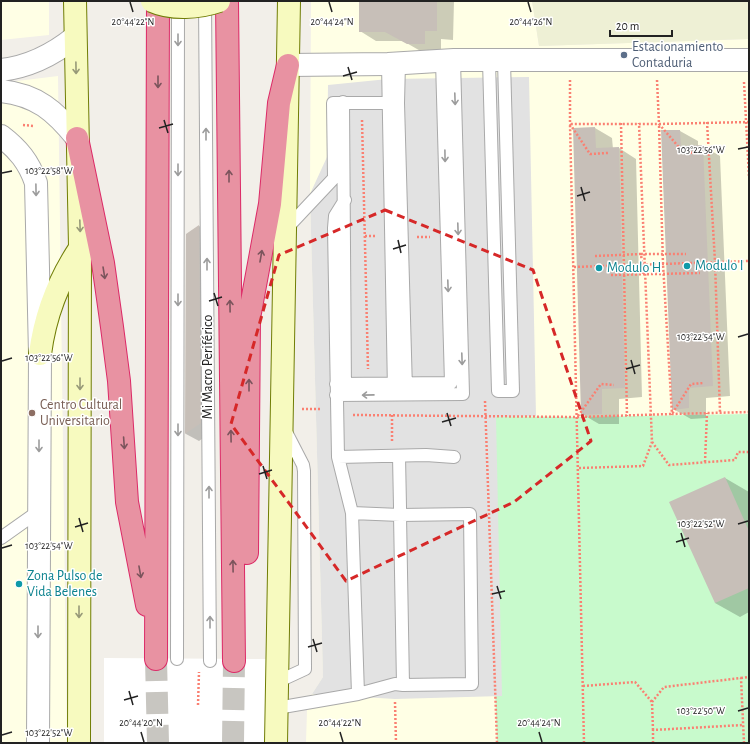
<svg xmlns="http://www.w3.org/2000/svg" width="750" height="744" font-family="'Alegreya Sans',sans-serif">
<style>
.education{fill:#ffffe5}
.farmland{fill:#eef0d5}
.park{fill:#c8facc}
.parking{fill:#e2e2e2}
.pier{fill:#fff}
.shadow{fill:#0003}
.building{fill:#c7bfb8}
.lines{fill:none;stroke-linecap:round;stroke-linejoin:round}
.highway-tunnel{stroke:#c8c6c1;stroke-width:22;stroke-dasharray:22 11;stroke-linecap:butt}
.lane-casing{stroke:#a9a9a9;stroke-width:14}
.street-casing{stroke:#a9a9a9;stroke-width:24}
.secondary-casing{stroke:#707d05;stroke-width:24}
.highway-casing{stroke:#dc2a67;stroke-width:24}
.path{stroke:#fa8072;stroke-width:2.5;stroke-dasharray:2 2;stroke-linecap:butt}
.lane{stroke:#fff;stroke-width:12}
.street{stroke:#fff;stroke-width:22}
.secondary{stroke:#f7fabf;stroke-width:22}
.highway{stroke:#e892a2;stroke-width:22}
.secondary-bridge-casing{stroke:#707d05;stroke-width:24;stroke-linecap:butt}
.secondary-bridge{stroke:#f7fabf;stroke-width:22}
.oneway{stroke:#9c9c9c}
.oneway2{stroke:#979978}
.oneway3{stroke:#7b545c}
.marked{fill:none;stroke:#d62828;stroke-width:3;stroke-dasharray:8 5;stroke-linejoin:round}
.ticks{fill:none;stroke:#222;stroke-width:1.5}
.service-dot{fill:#5c6f8a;stroke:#fff;stroke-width:1.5}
.culture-dot{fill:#0f9aa8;stroke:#fff;stroke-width:1.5}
.education-dot{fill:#8d6e63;stroke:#fff;stroke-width:1.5}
.labels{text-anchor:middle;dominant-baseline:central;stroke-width:3;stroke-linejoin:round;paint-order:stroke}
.service-label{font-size:14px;fill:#4e5e75;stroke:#fff;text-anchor:start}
.culture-label{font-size:14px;fill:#0d838f;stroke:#fff;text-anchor:start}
.street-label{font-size:14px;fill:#222;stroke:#fff}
.education-label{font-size:14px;fill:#785e54;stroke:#fff;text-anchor:start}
.ticks-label{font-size:10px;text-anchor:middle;fill:#222;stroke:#fff;stroke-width:3;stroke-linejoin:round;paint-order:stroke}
</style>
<rect width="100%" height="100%" fill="#f2efe9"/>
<path class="education" d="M1 1H49V35L1 40Z
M311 1H532L539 46 749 39V743H306L307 710 312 694 323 677 310 194Z
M58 76 67 743H1V83Z"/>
<path class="farmland" d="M532 1H749V39L539 46Z"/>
<path class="park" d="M749 414V743H497L485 416 578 417Z"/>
<path class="parking" d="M529 77 536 416 496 417 502 696 395 699 312 694 323 677 310 194 327 157 328 85 388 79Z"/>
<path class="pier" d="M104 658 272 659V743H104Z"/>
<path class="shadow" d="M360 1H454L453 40 441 39V53H424L403 41H376L360 31Z
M595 128 612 138 613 149 619 148 636 159 642 397 619 399V424H599L582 414Z
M662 131H680L698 141V146H703L720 156 730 396 706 398V418L691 419 673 409Z
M199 226 212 233 214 430 199 441 186 434 187 234Z
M725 478 749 492V612L740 617 715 603Z"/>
<path class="building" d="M359 1H437V31H425V44H407L385 32H359Z
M595 127 596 148 619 147 625 388 602 389V414L581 415 573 128Z
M661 130H680L681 146 703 145 713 386 689 388V408L672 410Z
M199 225 201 423 185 434 186 234Z
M725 477 749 531V588L715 603 669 502Z"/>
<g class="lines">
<path class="highway-tunnel" d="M156 659 158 743
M233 743 234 661"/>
<defs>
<path id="lane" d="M205 1 210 661
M489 61 498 391H513L504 61
M399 63 398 103 406 390
M388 64 394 391
M343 102 345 391
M345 200 335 216 334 228 338 457 352 513 358 694
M286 229 334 178 333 103H395
M336 384 451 383 442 61
M336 395 463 394 454 60
M338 457 426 455 454 457
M352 513 400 515 470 514 472 684 403 685 400 515V507L399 456
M1 538 39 511
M177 659 178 2
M277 682 305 669 304 471 303 465 285 430
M277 708 358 694 395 684 403 685"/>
<path id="street" d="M288 65 388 64 454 60H749
M1 70C28 67 54 54 75 37
M1 91C37 95 55 111 77 138
M1 136C18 149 29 162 36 183L40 354 38 743"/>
<path id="secondary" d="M75 1 80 247 79 743
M40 354C45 315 58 281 80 248
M276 743 289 1"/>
<path id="highway" d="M227 1 234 661
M77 138 103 263 112 327 119 381 127 502 147 605
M247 553 249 318 270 204 279 103 288 65
M156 659 158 1"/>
</defs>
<use href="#lane" class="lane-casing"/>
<use href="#street" class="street-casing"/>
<use href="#secondary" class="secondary-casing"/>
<use href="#highway" class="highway-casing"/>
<path class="path" d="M570 80V124L590 154 608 153
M657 80 659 124 683 152 696 153
M744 82 749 177
M362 120 368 369
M707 122 715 262 720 412
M749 122 659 124 663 264 672 414 749 412
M621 123 627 416
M23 125 34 126
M365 236H376
M417 237H430
M595 256 641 254
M574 267 749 261
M643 274 641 254H686
M611 275 700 273
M485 401 497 743
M302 409H321
M353 415 578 417 672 414 691 384 704 383
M392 415V441
M578 416 601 384 614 385
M652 442 669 465 735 460 738 452H749
M705 462 707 413
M579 468 643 466 652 442 639 123
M741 678 749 677
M583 686 635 682 652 702
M395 702 396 743
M198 705 199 672
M653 730 652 702 664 687 741 678 744 743
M584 743 570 124H659
M653 743V730L743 725"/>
<use href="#lane" class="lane"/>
<use href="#street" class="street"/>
<use href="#secondary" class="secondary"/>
<use href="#highway" class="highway"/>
<defs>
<path id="secondary-bridge" d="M152 1C172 10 199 8 219 1"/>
</defs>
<use href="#secondary-bridge" class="secondary-bridge-casing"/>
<use href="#secondary-bridge" class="secondary-bridge"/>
</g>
<defs><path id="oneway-shaft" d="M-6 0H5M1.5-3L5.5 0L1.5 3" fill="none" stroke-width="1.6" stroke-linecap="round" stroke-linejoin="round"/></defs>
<g class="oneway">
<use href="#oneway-shaft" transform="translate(178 40) rotate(90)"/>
<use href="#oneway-shaft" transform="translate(455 99) rotate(88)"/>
<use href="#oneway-shaft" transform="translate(206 134) rotate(-90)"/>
<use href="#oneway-shaft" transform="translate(445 156) rotate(89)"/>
<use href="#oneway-shaft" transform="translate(178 170) rotate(90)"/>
<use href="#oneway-shaft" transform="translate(36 190) rotate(89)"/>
<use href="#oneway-shaft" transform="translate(458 229) rotate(88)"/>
<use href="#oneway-shaft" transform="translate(207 264) rotate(-90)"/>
<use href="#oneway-shaft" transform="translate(448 286) rotate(88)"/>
<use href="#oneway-shaft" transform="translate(178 300) rotate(90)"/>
<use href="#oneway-shaft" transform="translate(462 359) rotate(88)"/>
<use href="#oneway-shaft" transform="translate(368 395) rotate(179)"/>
<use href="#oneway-shaft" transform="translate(178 430) rotate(90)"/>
<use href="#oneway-shaft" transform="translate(39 446) rotate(90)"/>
<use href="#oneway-shaft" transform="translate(209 492) rotate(-90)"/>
<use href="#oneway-shaft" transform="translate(210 622) rotate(-90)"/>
<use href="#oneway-shaft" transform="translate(38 632) rotate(90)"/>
</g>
<g class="oneway2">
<use href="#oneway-shaft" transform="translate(76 68) rotate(89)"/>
<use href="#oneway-shaft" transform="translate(80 226) rotate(88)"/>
<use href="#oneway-shaft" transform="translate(80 384) rotate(90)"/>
<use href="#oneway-shaft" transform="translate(79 612) rotate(90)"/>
</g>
<g class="oneway3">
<use href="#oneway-shaft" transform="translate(158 82) rotate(90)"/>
<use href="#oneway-shaft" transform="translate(229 176) rotate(-90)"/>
<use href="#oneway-shaft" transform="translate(261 256) rotate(-80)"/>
<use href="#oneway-shaft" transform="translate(104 273) rotate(81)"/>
<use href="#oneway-shaft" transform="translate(230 306) rotate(-91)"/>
<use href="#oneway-shaft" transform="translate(249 385) rotate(-90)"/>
<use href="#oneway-shaft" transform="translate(231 436) rotate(-91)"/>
<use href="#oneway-shaft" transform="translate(124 443) rotate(86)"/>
<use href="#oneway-shaft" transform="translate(233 566) rotate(-91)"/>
<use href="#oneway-shaft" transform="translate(140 572) rotate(80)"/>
</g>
<path class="marked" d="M385 210 533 270 591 441 514 502 346 581 231 424 279 255Z"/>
<path class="ticks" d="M130 2 133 12M329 2 332 12M528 2 531 12M348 67 352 80M343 76 357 72M164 120 168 133M159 128 173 124M738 149 748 147M2 173 12 171M581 187 585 201M577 196 590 192M398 240 401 253M393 249 406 245M214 293 218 306M209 301 222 297M738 337 748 334M631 360 635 374M2 361 12 358M626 369 640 365M447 413 451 426M442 422 456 418M263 466 267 479M259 474 272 470M79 518 83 532M738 524 748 521M75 527 88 523M681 533 685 547M676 542 689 538M2 548 12 545M497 586 501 599M492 594 505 591M313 639 317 652M308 647 322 643M129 691 133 705M124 700 138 696M738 711 748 708M141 732 144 742M340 732 343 742M539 732 542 742M2 735 12 732"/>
<circle class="service-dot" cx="624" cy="55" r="4"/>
<g class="culture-dot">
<circle cx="687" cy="266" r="4"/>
<circle cx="599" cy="268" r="4"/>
<circle cx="19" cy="584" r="4"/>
</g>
<circle class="education-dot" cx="32" cy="413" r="4"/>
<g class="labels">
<g class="service-label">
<text x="632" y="47">Estacionamiento<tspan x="632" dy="16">Contaduria</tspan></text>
</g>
<g class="culture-label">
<text x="695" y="266">Modulo I</text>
<text x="607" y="268">Modulo H</text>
<text x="27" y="576">Zona Pulso de<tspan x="27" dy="16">Vida Belenes</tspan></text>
</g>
<g class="street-label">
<text transform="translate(208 367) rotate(-90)">Mi Macro Periférico</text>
</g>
<g class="education-label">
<text x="40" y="405">Centro Cultural<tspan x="40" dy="16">Universitario</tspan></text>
</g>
</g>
<g class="ticks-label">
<text x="133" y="25">20°44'22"N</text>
<text x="332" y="25">20°44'24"N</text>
<text x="531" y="25">20°44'26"N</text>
<text x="701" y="153">103°22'56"W</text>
<text x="49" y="174">103°22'58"W</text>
<text x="701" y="340">103°22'54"W</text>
<text x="49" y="361">103°22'56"W</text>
<text x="701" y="527">103°22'52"W</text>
<text x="49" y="549">103°22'54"W</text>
<text x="701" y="714">103°22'50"W</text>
<text x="141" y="726">20°44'20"N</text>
<text x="340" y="726">20°44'22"N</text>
<text x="539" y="726">20°44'24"N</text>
<text x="49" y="736">103°22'52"W</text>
</g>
<rect width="750" height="744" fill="none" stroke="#222222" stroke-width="4"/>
<path d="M610 30v6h62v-6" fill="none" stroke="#222222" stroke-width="2"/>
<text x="616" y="30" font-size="12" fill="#222222" stroke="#ffffff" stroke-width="3" paint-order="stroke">20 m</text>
</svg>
